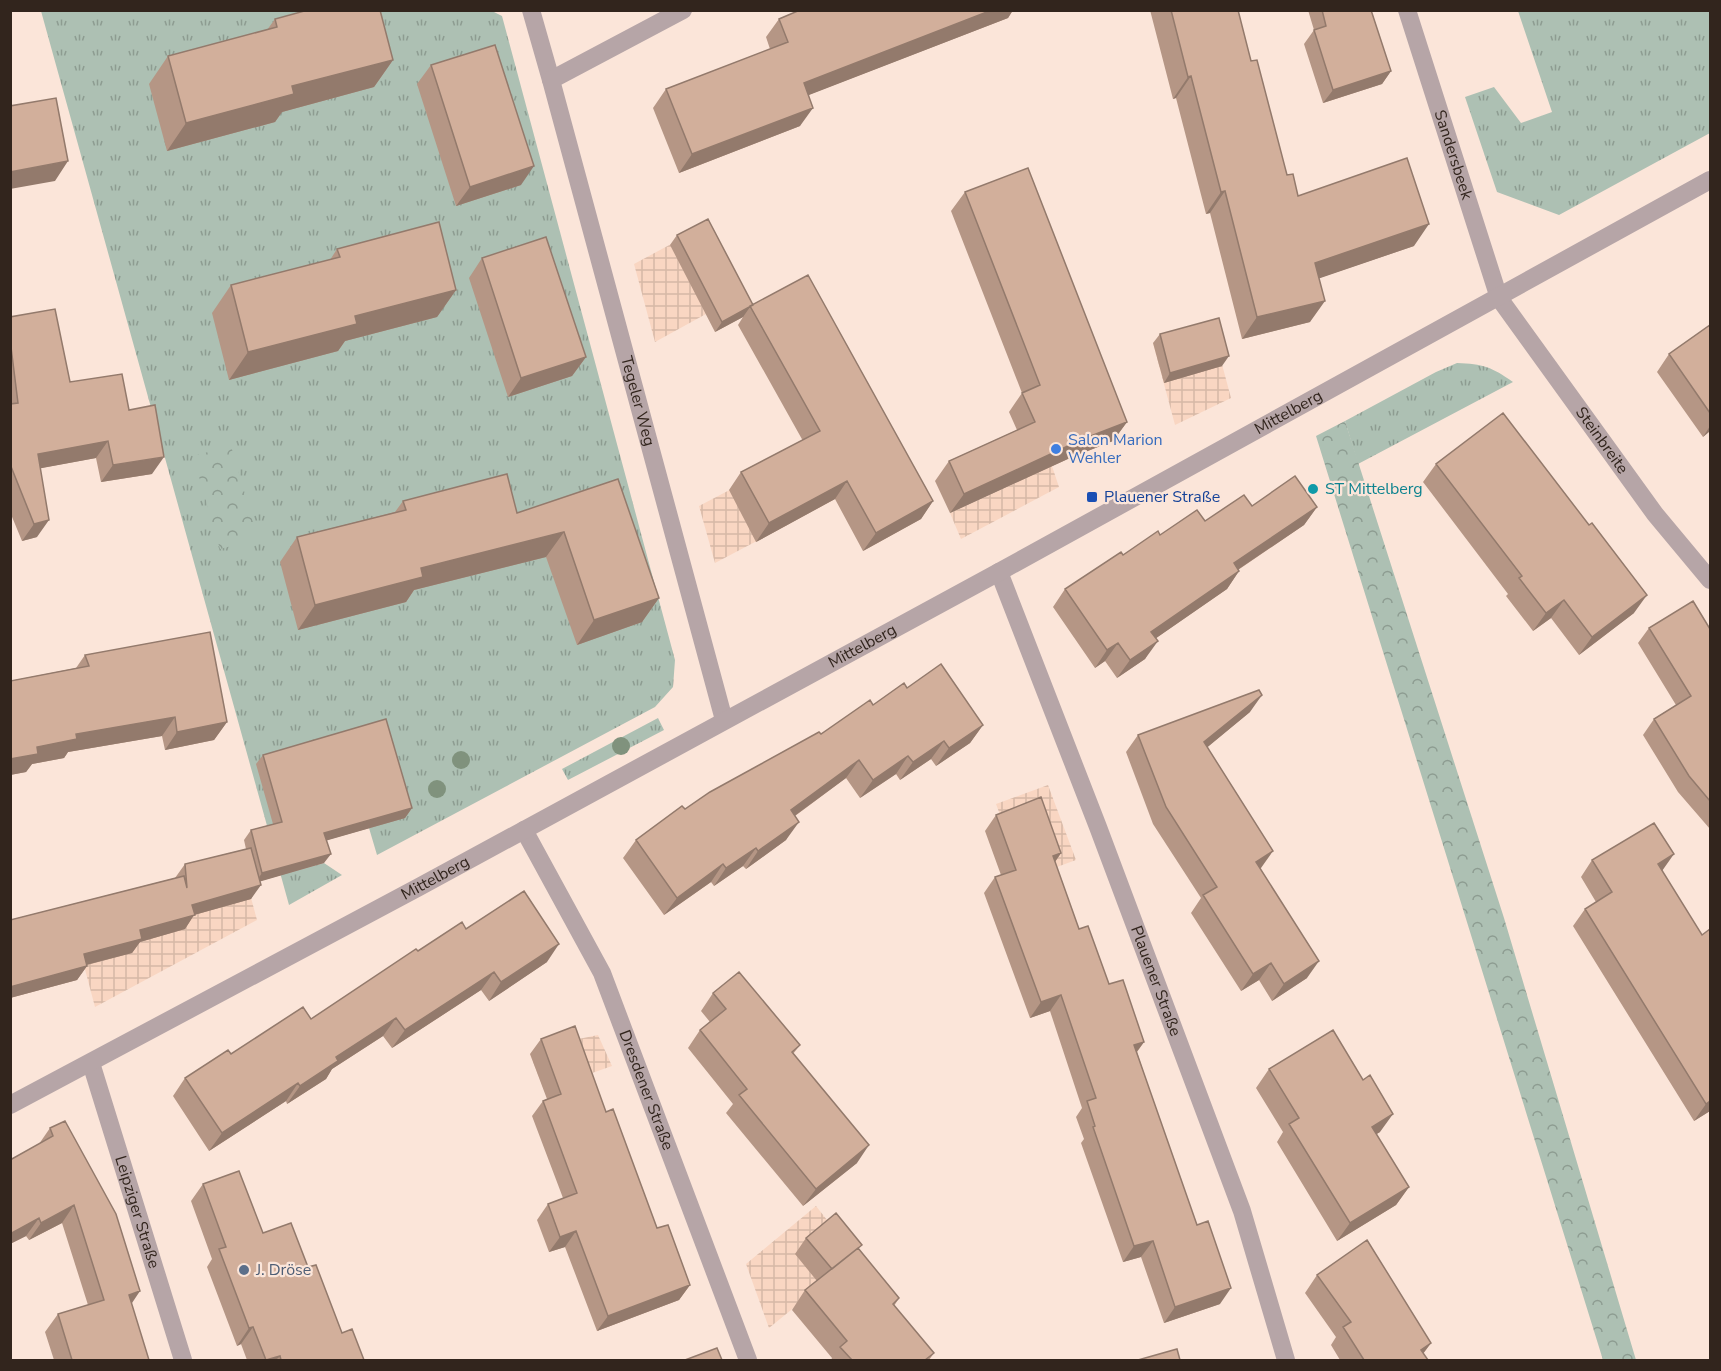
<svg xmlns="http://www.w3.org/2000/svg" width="1721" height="1371" font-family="'Nunito Sans',sans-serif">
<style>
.industrial{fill:url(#industrial-grid)}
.grass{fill:url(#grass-tufts)}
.forest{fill:url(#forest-crowns)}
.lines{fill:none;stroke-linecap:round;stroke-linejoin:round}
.minor{stroke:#b6a5a7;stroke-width:18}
.tree{fill:#80927d}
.wall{fill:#b59685}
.shaded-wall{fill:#937a6c}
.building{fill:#d2af9b;stroke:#937a6c;stroke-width:1.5}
.shop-dot{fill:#3f7fe0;stroke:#fbe5d9;stroke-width:2}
.culture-dot{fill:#0f9aa8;stroke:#fbe5d9;stroke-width:2}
.transit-dot{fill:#1a4fb4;stroke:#fbe5d9;stroke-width:2}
.service-dot{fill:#5c6f8a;stroke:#fbe5d9;stroke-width:2}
.labels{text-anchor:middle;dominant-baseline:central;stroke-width:4.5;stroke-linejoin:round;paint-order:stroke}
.street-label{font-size:16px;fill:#32251d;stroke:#fbe5d9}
.shop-label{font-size:16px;fill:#366cbe;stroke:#fbe5d9;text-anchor:start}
.culture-label{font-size:16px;fill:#0d838f;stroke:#fbe5d9;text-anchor:start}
.transit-label{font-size:16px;fill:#164399;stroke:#fbe5d9;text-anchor:start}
.service-label{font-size:16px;fill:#4e5e75;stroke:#fbe5d9;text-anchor:start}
</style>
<defs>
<pattern id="industrial-grid" width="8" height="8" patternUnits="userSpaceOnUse" patternTransform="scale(1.5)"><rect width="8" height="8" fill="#f9d6c2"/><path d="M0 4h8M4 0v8" fill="none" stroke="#d6b8a6"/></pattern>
<pattern id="grass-tufts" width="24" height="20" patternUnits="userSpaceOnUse" patternTransform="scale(1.5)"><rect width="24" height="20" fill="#adc0b3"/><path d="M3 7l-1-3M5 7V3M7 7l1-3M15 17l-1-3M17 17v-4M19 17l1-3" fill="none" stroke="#8d9c91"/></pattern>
<pattern id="forest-crowns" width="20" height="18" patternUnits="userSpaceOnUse" patternTransform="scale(1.5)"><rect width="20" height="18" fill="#adc0b3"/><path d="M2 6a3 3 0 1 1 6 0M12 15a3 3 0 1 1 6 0" fill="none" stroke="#8d9c91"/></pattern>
</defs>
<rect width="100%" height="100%" fill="#fbe5d9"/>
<path class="industrial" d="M701 228 706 314 655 342 634 264Z
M1212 327 1231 398 1175 425 1153 343Z
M1052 466 1059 487 961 539 950 513Z
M764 472 791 523 715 563 699 506Z
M1048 785 1076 860 1005 886 1003 823 996 804Z
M241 861 257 920 95 1007 74 928Z
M598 1035 612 1066 544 1090 530 1054 564 1042Z
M816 1206 831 1225 851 1261 769 1328 746 1264Z"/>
<path class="grass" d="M490 10 502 16 675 660 673 687 655 707 377 855 369 828 405 817 385 746 288 873 324 863 342 875 289 905 41 11Z
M1518 11H1710V133L1559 215 1497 192 1465 97 1494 87 1521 123 1552 112Z
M1457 363C1483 364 1492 367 1513 382L1358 464 1345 421 1436 372Z
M658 718 664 730 568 780 562 769Z"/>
<path class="forest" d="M1345 421 1504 918 1636 1360H1603L1316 436Z
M231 446 258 539 220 549 193 456Z"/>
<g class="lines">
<g class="minor">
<path d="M531 10 551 80"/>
<path id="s1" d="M683 10 551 80 724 720"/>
<path id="s2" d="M1407 10 1499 298 1655 514 1710 580"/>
<path id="s3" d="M999 572 1098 827 1242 1211 1286 1360"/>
<path id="s4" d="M524 830 602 973 748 1360"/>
<path id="s5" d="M91 1063 183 1360"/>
<path id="s6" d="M10 1105 419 887 999 572 1710 180"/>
</g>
</g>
<g class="tree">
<circle cx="621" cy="746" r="9"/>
<circle cx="461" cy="760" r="9"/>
<circle cx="437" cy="789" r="9"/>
</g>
<path class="wall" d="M800 10H1013L1008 18 808 95 800 126 679 173 653 108 666 89 770 49 766 37 779 19Z
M1150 10H1238L1251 61 1287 175 1298 196 1414 246 1319 278 1310 322 1242 339 1210 213 1206 214 1176 98 1173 99Z
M1308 10H1371L1391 71 1382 84 1323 103 1304 44 1314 30Z
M275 19 393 60 374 87 282 112 275 122 167 151 149 84 168 56 267 30Z
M431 65 521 185 456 206 417 84Z
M965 192 1127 422 1113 441 1070 458 950 513 935 481 949 461 1017 430 1009 412 1022 393 951 211Z
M677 235 753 305 933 501 921 519 863 551 835 499 756 542 729 490 741 472 803 441 738 325 743 317 715 332 670 245Z
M337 249 456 290 437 317 345 341 338 351 229 380 212 313 231 285 330 260Z
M482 258 586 357 572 376 508 397 469 278Z
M10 317 70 382 129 410 152 474 101 482 96 458 41 468 37 537 22 541 10 512Z
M1710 325V431L1703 437 1657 372 1669 354Z
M1160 334 1222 366 1164 383 1153 343Z
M1436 464 1634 613 1579 655 1551 618 1533 631 1506 596 1508 594 1423 482Z
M618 479 659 598 642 622 577 645 546 557 414 590 406 602 298 630 280 562 297 537 395 512 403 501 517 513Z
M1252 506 1317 507 1304 525 1238 570 1239 571 1227 589 1156 638 1145 659 1117 678 1105 661 1095 668 1053 607 1065 589 1123 555 1160 535Z
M1649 628 1710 629V829L1678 792 1643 735 1654 719 1676 705 1638 643Z
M85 655 227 722 214 740 165 750 162 736 68 752 64 758 32 764 26 772 10 775V681L76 668Z
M907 688 983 725 970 743 936 766 931 759 900 780 896 774 860 798 846 778 795 816 786 840 746 869 743 866 714 886 711 882 664 915 623 858 636 840 685 809Z
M1250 712 1207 747 1261 868 1260 869 1307 978 1272 1001 1259 980 1241 991 1191 913 1201 898 1153 824 1126 752 1138 735Z
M263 755 412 808 405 818 327 840 324 863 260 881 251 899 194 915 185 929 140 942 132 953 87 965V966L77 980 10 998V920L175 878 185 864 246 849 244 840 251 830 273 824 256 764Z
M996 815 1061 853 1055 862 1079 929 1109 984 1144 1042 1137 1052 1220 1304 1164 1323 1141 1257 1123 1262 1081 1143 1084 1139 1076 1117 1082 1108 1050 1011 1030 1018 984 893 995 877 1001 875 985 831Z
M1592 860 1662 870 1710 1111 1694 1121 1573 926 1585 909 1596 902 1581 877Z
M466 929 547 962 489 1001 481 990 392 1048 383 1036 332 1069 326 1079 287 1104 286 1101 209 1151 173 1096 185 1078 231 1054 311 1019 418 951Z
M713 993 800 1045 793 1054 857 1163 803 1206 726 1113 733 1104 688 1048 700 1030 710 1022 701 1011Z
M541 1039 606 1112 657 1228 690 1285 679 1300 597 1331 565 1247 549 1252 537 1220 548 1204 563 1198 532 1116 543 1101 547 1099 530 1054Z
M1269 1069 1380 1132 1376 1134 1409 1187 1396 1205 1337 1241 1277 1142 1283 1132 1256 1088Z
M50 1128 131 1304 149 1360H54L45 1332 58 1314 88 1305 62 1223 29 1240 26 1236 10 1244V1160L39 1144Z
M203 1184 263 1233 308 1267 342 1333 364 1360H247L241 1344 237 1346 207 1267 212 1259 191 1201Z
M806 1238 859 1250 899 1298 894 1306 934 1353 929 1360H831L832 1358 792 1310 805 1290 817 1281 795 1254Z
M1317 1275 1431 1343 1423 1354 1428 1360H1340L1331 1345 1336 1337 1305 1293Z"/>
<path class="shaded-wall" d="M992 10H1013L1008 18 791 102 804 83Z
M393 60 374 87 282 112 275 122 167 151 186 123 292 86Z
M1391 71 1382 84 1323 103 1333 90Z
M1191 76 1176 98 1173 99 1188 77Z
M813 108 800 126 679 173 692 154Z
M68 161 55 181 10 189V172Z
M534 166 521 185 456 206 470 187Z
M1225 191 1210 213 1206 214 1221 192Z
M1429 224 1414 246 1300 285 1315 263Z
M456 290 437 317 345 341 338 351 229 380 248 352 355 316Z
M1325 301 1310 322 1242 339 1257 317Z
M750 307 743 317 715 332 722 322Z
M1229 356 1222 366 1164 383 1170 373Z
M586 357 572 376 508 397 521 378Z
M1127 422 1113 441 1070 458 950 513 964 494 1083 439Z
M1710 426V431L1703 437Z
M108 441 96 458 26 471 38 454Z
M164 457 152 474 101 482 113 465Z
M847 481 835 499 756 542 769 523Z
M933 501 921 519 863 551 876 533Z
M1317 507 1304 525 1221 581 1234 563Z
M49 520 37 537 22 541 34 524Z
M564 532 546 557 414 590 406 602 298 630 315 605 421 568Z
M1239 571 1227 589 1139 650 1151 632Z
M1647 595 1634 613 1579 655 1592 637Z
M659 598 642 622 577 645 594 620Z
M1564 600 1551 618 1533 631 1546 613Z
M1158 641 1145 659 1117 678 1130 660Z
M1118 643 1105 661 1095 668 1107 650Z
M1262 695 1250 712 1192 760 1204 742Z
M175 717 162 736 68 752 64 758 32 764 26 772 10 775V759L37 747 76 734Z
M227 722 214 740 165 750 177 732Z
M983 725 970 743 936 766 949 748Z
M944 741 931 759 900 780 913 762Z
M908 756 896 774 860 798 873 780Z
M859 760 846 778 778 828 791 810Z
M412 808 405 818 318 843 324 833Z
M799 822 786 840 746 869 758 851Z
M756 848 743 866 714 886 726 868Z
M1273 851 1261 868 1244 879 1256 862Z
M1061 853 1050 869 1053 856Z
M331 854 324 863 255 883 262 873Z
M1674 854 1662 871 1658 864Z
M723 864 711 882 664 915 677 898Z
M261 885 251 899 194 915 185 929 140 942 132 953 74 968 84 954 192 905Z
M559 944 547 962 489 1001 501 982Z
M1319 961 1307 978 1272 1001 1284 984Z
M1271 963 1259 980 1241 991 1253 974Z
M87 966 77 980 10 998V987Z
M494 972 481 990 392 1048 405 1030Z
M1061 995 1050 1011 1030 1018 1041 1002Z
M396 1018 383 1036 332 1069 326 1079 287 1104 300 1086 336 1057Z
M1144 1042 1132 1058 1134 1045Z
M298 1083 286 1101 209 1151 222 1133Z
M1710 1101V1111L1694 1121 1706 1104Z
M1393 1114 1380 1132 1359 1145 1372 1127Z
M869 1145 857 1163 803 1206 816 1189Z
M1409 1187 1396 1205 1337 1241 1350 1223Z
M74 1205 62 1223 29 1240 41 1223Z
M39 1218 26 1236 10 1244V1234Z
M576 1231 565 1247 549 1252 560 1237Z
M1153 1241 1141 1257 1123 1262 1134 1246Z
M690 1285 679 1300 597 1331 608 1316Z
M1231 1288 1220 1304 1164 1323 1175 1307Z
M140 1291 128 1309 129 1295Z
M253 1327 241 1344 237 1346 249 1328Z
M1431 1343 1418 1360 1421 1350Z
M280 1356 276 1360H267Z"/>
<path class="building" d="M308 10H380L393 60 292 86 294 94 186 123 168 56 277 27 275 19Z
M800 10H992L804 83 813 108 692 154 666 89 788 42 779 19Z
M1171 10H1238L1251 61 1257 60 1287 175 1293 174 1298 196 1407 158 1429 224 1315 263 1325 301 1257 317 1225 191 1221 192 1191 76 1188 77Z
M1322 10H1371L1391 71 1333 90 1314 30 1326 26Z
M495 45 534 166 470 187 431 65Z
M56 98 68 161 10 172V106Z
M1028 168 1127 422 1083 439 964 494 949 461 1035 422 1022 393 1040 385 965 192Z
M708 219 753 305 722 322 677 235Z
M439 222 456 290 355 316 357 324 248 352 231 285 340 257 337 249Z
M546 237 586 357 521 378 482 258Z
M808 275 933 501 876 533 847 481 769 523 741 472 820 431 750 306Z
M55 309 70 382 122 374 129 410 155 405 164 457 113 465 108 441 38 454 49 520 34 524 10 464V404L18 403 10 339V317Z
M1219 318 1229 356 1170 373 1160 334Z
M1710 325V413L1669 354Z
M1503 413 1589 525 1592 523 1647 595 1592 637 1564 600 1546 613 1519 578 1522 576 1436 464Z
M507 474 517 513 618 479 659 598 594 620 564 532 421 568 423 577 315 605 297 537 406 510 403 501Z
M1295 476 1317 507 1234 563 1239 571 1151 632 1158 641 1130 660 1118 643 1107 650 1065 589 1121 552 1123 555 1158 531 1160 535 1197 510 1205 521 1244 495 1252 506Z
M1693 601 1710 629V801L1689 776 1654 719 1691 696 1649 628Z
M210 632 227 722 177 732 175 717 76 734 77 739 37 747 38 754 10 759V681L89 666 85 655Z
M941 664 983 725 949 748 944 741 913 762 908 756 873 780 859 760 791 810 799 822 758 851 756 848 726 868 723 864 677 898 636 840 682 806 685 809 710 792 819 732 821 734 870 700 873 705 904 683 907 688Z
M1259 690 1262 695 1204 742 1273 851 1256 862 1319 961 1284 984 1271 963 1253 974 1203 895 1217 887 1166 807 1138 735Z
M386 719 412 808 324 833 331 854 262 873 251 830 282 822 263 755Z
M1041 797 1061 853 1053 856 1079 929 1088 926 1109 984 1123 980 1144 1042 1134 1045 1197 1225 1208 1221 1231 1288 1175 1307 1153 1241 1134 1246 1093 1127 1095 1126 1087 1101 1096 1098 1061 995 1041 1002 995 877 1016 870 996 815Z
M1654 823 1674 854 1658 864 1702 935 1710 929V1101L1706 1104 1585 909 1612 892 1592 860Z
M251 848 261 885 192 905 195 915 140 930 142 939 84 954 87 966 10 987V920L184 876 187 888 185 864Z
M524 891 559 944 501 982 494 972 405 1030 396 1018 336 1057 338 1061 300 1086 298 1083 222 1133 185 1078 228 1050 231 1054 303 1007 311 1019 416 949 418 951 462 922 466 929Z
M739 972 800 1045 792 1052 869 1145 816 1189 739 1095 747 1089 700 1030 726 1009 713 993Z
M575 1026 606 1112 613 1109 657 1228 668 1225 690 1285 608 1316 576 1231 560 1237 548 1204 577 1193 543 1101 561 1094 541 1039Z
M1333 1030 1363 1080 1370 1075 1393 1114 1372 1127 1409 1187 1350 1223 1289 1124 1299 1118 1269 1069Z
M65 1121 116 1214 140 1291 129 1295 149 1360H72L58 1314 104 1300 74 1205 41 1223 39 1218 10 1234V1160L53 1136 50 1128Z
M239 1171 263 1233 291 1223 308 1267 316 1265 342 1333 352 1329 364 1360H281L280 1356 266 1360 253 1327 249 1328 219 1249 226 1247 203 1184Z
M836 1213 862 1245 832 1269 806 1238Z
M1367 1240 1431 1343 1421 1350 1428 1360H1364L1343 1327 1351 1322 1317 1275Z
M858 1248 899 1298 893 1304 934 1353 925 1360H852L840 1347 847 1341 805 1290Z
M717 1348 722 1360H685Z
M1177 1349 1180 1360H1138Z"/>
<circle class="shop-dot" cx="1056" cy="449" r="6"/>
<circle class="culture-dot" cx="1313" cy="489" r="6"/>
<rect class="transit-dot" x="1086" y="491" width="12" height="12" rx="3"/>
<circle class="service-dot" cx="244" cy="1270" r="6"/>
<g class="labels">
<g class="street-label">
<text stroke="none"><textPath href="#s2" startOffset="152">Sandersbeek</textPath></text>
<text stroke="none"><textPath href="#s1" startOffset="482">Tegeler Weg</textPath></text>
<text stroke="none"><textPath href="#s6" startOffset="1454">Mittelberg</textPath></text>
<text stroke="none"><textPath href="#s2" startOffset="478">Steinbreite</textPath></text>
<text stroke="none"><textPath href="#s6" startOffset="968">Mittelberg</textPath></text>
<text stroke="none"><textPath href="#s6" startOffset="482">Mittelberg</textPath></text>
<text stroke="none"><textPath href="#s3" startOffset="438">Plauener Straße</textPath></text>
<text stroke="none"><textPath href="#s4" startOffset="288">Dresdener Straße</textPath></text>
<text stroke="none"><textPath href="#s5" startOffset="156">Leipziger Straße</textPath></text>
</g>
<g class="shop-label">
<text x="1068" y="440">Salon Marion<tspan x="1068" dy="18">Wehler</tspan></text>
</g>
<g class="culture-label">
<text x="1325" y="489">ST Mittelberg</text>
</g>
<g class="transit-label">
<text x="1104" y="497">Plauener Straße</text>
</g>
<g class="service-label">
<text x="256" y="1270">J. Dröse</text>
</g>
</g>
<rect width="1721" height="1371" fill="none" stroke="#32251d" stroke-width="24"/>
</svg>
